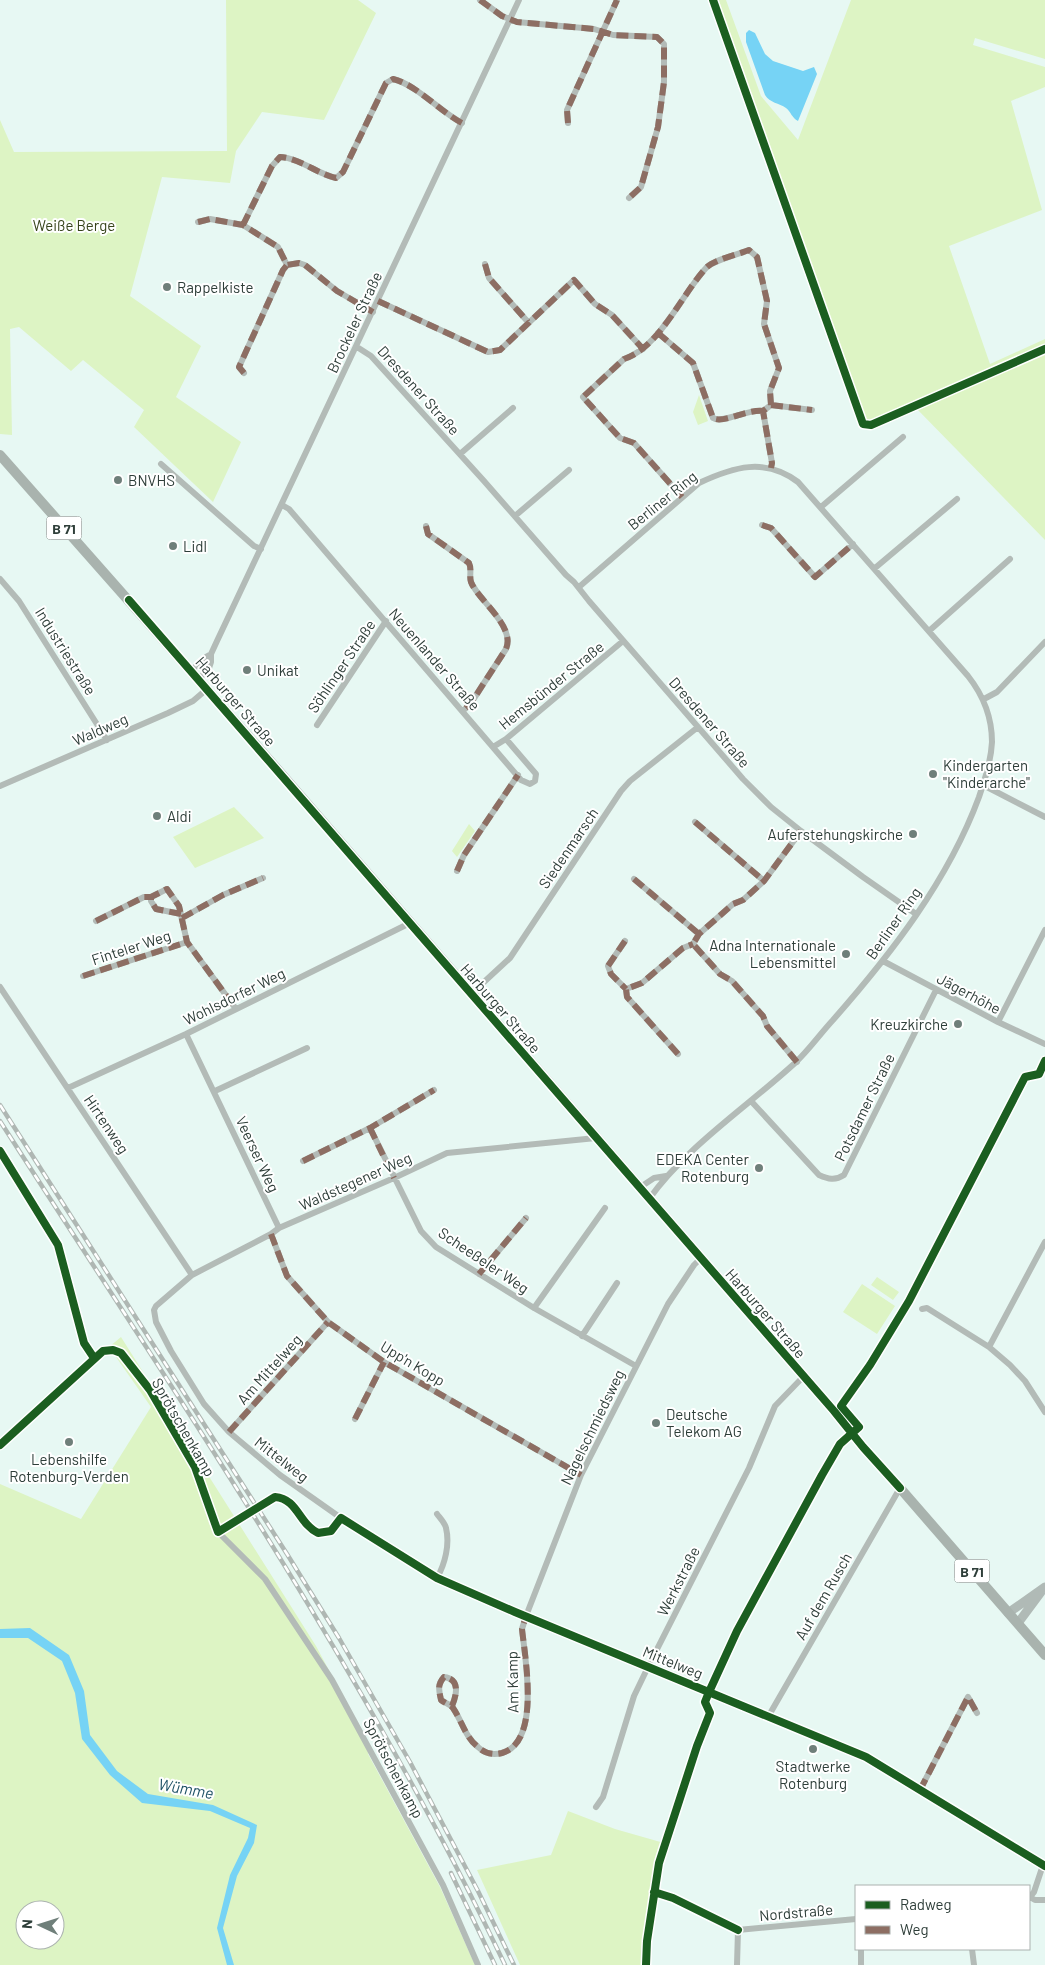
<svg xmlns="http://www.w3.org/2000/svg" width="1045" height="1965" font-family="Barlow,sans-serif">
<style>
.green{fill:#ddf4c4;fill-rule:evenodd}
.water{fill:#76d3f5}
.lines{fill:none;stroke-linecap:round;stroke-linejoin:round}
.street{stroke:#b3bbb7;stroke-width:6}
.secondary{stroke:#b0bab6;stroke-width:9}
.primary{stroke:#a9b3ae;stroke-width:10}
.rail-casing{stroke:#afb7b3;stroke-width:4.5}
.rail{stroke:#fff;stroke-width:2.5;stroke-dasharray:8;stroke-linecap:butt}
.quiet{stroke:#8d6e63;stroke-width:6;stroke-dasharray:12 6;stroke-linecap:butt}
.cycleway-casing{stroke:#fff;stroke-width:11}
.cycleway{stroke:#1b5e20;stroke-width:8}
.poi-dot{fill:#6f7f7a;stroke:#fff;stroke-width:2}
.labels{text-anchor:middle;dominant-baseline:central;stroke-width:4;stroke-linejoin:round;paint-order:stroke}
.shield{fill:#fff;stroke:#6d7874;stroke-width:1}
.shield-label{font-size:14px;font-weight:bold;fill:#2e3e39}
.park-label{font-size:15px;fill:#36431a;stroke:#fff}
.poi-label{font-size:15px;fill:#2e3e39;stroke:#fff;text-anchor:start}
.street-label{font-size:15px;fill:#2e3e39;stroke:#fff}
.water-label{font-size:16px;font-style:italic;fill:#1d5065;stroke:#fff}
</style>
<rect width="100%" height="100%" fill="#e7f8f3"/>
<path class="green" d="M226 0H358L376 13 324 120 262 112 236 151 230 183 162 177 130 296 201 346 176 397 241 442 213 502 134 427 144 410 83 360 71 371 19 327 10 329 12 435 0 434V120L14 152 227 151Z
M715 0H726L761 96 798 140 851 0H1045V59L975 38 973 45 1045 67V87L1011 101 1042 210 949 246 990 364 1045 339V540L916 408 952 393 949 387 869 423 862 417Z
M699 395 708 421 698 425 693 412Z
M234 807 264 838 195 868 173 837Z
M469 824 475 831 457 857 452 851Z
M877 1277 899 1292 893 1300 871 1285Z
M862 1284 895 1306 877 1334 843 1312Z
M121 1337 316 1646 371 1749 368 1754 440 1887 475 1965H0V1484L81 1519 151 1407 109 1347ZM25 1910H55V1940H25Z
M568 1811 615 1829 664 1843 647 1965H520L477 1870 551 1855Z"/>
<path class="water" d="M749 30 755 33 765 54 773 61 803 71 814 67 817 74 798 121C792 118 791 112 786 108 779 103 770 103 765 95L746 42V33Z
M30 1628 69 1655 84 1691 90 1735 117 1771 148 1794 213 1805 257 1825 254 1843 237 1876 223 1928 234 1965H227L217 1928 230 1875 248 1838 250 1828 210 1811 142 1803 110 1775 82 1739 75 1693 62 1661 28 1638H0V1629Z"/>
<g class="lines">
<path class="street" d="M480 0 502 16 517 22 594 29 613 35 657 37 664 44V82L658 127 641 187 629 198
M568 123 567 110 617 0
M198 222 210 219 243 225 278 247 287 265 299 263 305 265 337 291 373 312
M243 225 272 166 280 157C300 158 317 174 336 178L343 172 386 83 393 79C417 85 439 111 462 123
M485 264 489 278 528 322
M378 301 488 352 500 350 574 280 595 304 612 315 643 349
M658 333 693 363 713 418C723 424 747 409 763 411
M357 347 371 356 484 481 566 575 574 582 589 601 743 779 771 807 801 831 863 877 916 914
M244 373 239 367 283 270 287 265
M771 405 812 410
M460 454 513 408
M161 464 254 546 261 549
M682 497 634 443 620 438 583 397 624 359C659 348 682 294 706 268 713 260 739 254 749 250L757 257 767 301 764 324 779 368 770 391 771 405 763 411 772 463 771 468
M282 505 289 509 521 780 530 784 535 781 536 774 506 739
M821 507 903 437
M515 516 569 470
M762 525 771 528 815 577 853 544
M426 526 428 534 469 563C472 569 469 576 471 582 477 599 516 626 506 649L471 703 463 711
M875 568 957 499
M0 579 19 601 107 740
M579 587 699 483C733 467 765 457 798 482L968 676C983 695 992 717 992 742 991 761 985 779 979 797 948 881 891 954 833 1020 820 1034 809 1050 795 1063 748 1106 686 1147 649 1199
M929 631 1010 559
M191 671 204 658 211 654
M198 680 209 668 211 662V654L217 641 519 0
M984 699 997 692 1045 642
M317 725 386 621
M493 747 506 739 623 641
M983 785 1045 817
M0 786 168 713 193 701 207 689
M695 822 764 881
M457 871 464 855 518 775
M634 879 699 934
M181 914 156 909 151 901V897L167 889 179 906 187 942 236 1009
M182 918 223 895 263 878
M96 921 144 897H151
M625 941 608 966 611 974 626 989
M883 961 998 1022 1045 1044
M83 976 187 942
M0 987 192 1275
M471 994 510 958 621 791 630 781 698 727
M998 1022 1045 930
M186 1034 279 1228
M678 1054 627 997 626 989 642 983 683 948 693 944
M797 1062 767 1026 763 1016 754 1006 732 981 720 974 693 944 699 934 733 904 743 900 764 881 801 831
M68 1088 186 1034 410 923
M215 1091 307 1048
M751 1101 819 1175C828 1179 835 1181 844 1175L936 990
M370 1128 421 1231 436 1247 534 1308 636 1366
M596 1138 447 1153 394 1178 279 1228 271 1234 192 1275 156 1306 154 1310 156 1322 171 1351 204 1404 229 1432 280 1475 341 1518 437 1578 515 1612 866 1757 1045 1866
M0 1151 58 1245 84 1343 94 1358
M303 1161 370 1128 434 1090
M639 1188 654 1178 666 1176
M271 1234 287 1276 328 1322 384 1362 581 1475
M479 1274 526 1218
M534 1308 605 1208
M922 1309 927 1308 989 1347 1010 1365 1025 1381 1045 1412
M582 1336 617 1283
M989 1347 1045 1242
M355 1419 384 1362
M229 1432 328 1322
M0 1445 103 1351 113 1350 121 1353 150 1390 195 1467 218 1532 265 1579 332 1680 443 1885 478 1965
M437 1578C445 1564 450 1544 446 1528 445 1523 440 1518 437 1514
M452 1706C457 1694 460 1679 444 1677 437 1685 439 1690 441 1700 445 1703 451 1705 453 1708 462 1721 465 1737 478 1747 485 1754 494 1755 502 1753 541 1742 525 1658 522 1629L526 1616 581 1475 668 1304 694 1265 700 1259
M768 1717 900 1488
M920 1790 968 1697 977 1713
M596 1807 603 1797 634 1696 648 1667 749 1468 775 1406 803 1377
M1030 1897 1035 1900H1045
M1029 1898 1034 1892 1043 1865
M861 1949V1965
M972 1949 974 1965
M737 1965 738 1930 856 1919"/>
<path class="secondary" d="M1008 1613 1045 1587
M1018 1623 1041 1592"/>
<path class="primary" d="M0 455 271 762 834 1411 863 1447 900 1488 1045 1655"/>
<defs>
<path id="rail" d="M0 1105 287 1554 339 1638 410 1762 478 1891 514 1965
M0 1121C177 1397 364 1669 505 1965
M451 1873 495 1965"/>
</defs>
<use href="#rail" class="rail-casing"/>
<use href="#rail" class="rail"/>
<path class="quiet" d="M480 0 502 16 517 22 594 29 613 35 657 37 664 44V82L658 127 641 187 629 198
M568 123 567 110 617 0
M198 222 210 219 243 225 278 247 287 265 299 263 305 265 337 291 373 312
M243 225 272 166 280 157C300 158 317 174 336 178L343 172 386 83 393 79C417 85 439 111 462 123
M485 264 489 278 528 322
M378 301 488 352 500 350 574 280 595 304 612 315 643 349
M658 333 693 363 713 418C723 424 747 409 763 411
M244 373 239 367 283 270 287 265
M771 405 812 410
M682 497 634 443 620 438 583 397 624 359C659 348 682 294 706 268 713 260 739 254 749 250L757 257 767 301 764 324 779 368 770 391 771 405 763 411 772 463 771 468
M762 525 771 528 815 577 853 544
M426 526 428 534 469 563C472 569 469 576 471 582 477 599 516 626 506 649L471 703 463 711
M695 822 764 881
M457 871 464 855 518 775
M634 879 699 934
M181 914 156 909 151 901V897L167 889 179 906 187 942 236 1009
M182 918 223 895 263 878
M96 921 144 897H151
M625 941 608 966 611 974 626 989
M83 976 187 942
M678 1054 627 997 626 989 642 983 683 948 693 944
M797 1062 767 1026 763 1016 754 1006 732 981 720 974 693 944 699 934 733 904 743 900 764 881 801 831
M370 1128 394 1178
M303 1161 370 1128 434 1090
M271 1234 287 1276 328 1322 384 1362 581 1475
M479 1274 526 1218
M355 1419 384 1362
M229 1432 328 1322
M452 1706C457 1694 460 1679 444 1677 437 1685 439 1690 441 1700 445 1703 451 1705 453 1708 462 1721 465 1737 478 1747 485 1754 494 1755 502 1753 541 1742 525 1658 522 1629L526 1616
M920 1790 968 1697 977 1713"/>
<defs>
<path id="cycleway" d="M713 0 863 424 871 425 1045 349
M129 600 834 1411 863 1447 900 1488
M0 1151 58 1245 84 1343 94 1358
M0 1445 103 1351 113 1350 121 1353 150 1390 195 1467 218 1532 275 1497C298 1499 298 1523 318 1533L331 1531 341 1518 437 1578 515 1612 866 1757 1045 1866
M654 1892 673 1898 738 1930
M646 1965 647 1941 659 1863 697 1746 710 1713 705 1702 709 1692 737 1631 822 1475 840 1444 859 1427 841 1406 870 1365 909 1301 1025 1077 1039 1074 1045 1061"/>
</defs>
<use href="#cycleway" class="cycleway-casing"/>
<use href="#cycleway" class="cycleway"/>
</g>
<g class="poi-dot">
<circle cx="167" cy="287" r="5"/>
<circle cx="118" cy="480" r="5"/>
<circle cx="173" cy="546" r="5"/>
<circle cx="247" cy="670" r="5"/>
<circle cx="933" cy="774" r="5"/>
<circle cx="157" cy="816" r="5"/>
<circle cx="913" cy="834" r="5"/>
<circle cx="846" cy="954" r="5"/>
<circle cx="958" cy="1024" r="5"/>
<circle cx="759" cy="1168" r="5"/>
<circle cx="656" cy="1423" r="5"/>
<circle cx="69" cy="1442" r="5"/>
<circle cx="813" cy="1749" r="5"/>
</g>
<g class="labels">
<g class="shield">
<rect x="46.5" y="516.5" width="35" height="23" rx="4"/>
<rect x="954.5" y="1559.5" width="35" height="23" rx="4"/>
</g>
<g class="shield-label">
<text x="64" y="528">B 71</text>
<text x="972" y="1571">B 71</text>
</g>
<g class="park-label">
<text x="74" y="225">Weiße Berge</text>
</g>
<g class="poi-label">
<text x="177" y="287">Rappelkiste</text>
<text x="128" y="480">BNVHS</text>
<text x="183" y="546">Lidl</text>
<text x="257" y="670">Unikat</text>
<text x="943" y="765">Kindergarten<tspan x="943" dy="17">"Kinderarche"</tspan></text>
<text x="167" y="816">Aldi</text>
<text x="903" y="834" text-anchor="end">Auferstehungskirche</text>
<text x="836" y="945" text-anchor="end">Adna Internationale<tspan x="836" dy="17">Lebensmittel</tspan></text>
<text x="948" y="1024" text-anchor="end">Kreuzkirche</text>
<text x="749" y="1159" text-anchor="end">EDEKA Center<tspan x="749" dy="17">Rotenburg</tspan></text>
<text x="666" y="1414">Deutsche<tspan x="666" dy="17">Telekom AG</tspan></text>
<text x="69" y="1459" text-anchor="middle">Lebenshilfe<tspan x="69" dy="17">Rotenburg-Verden</tspan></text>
<text x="813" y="1766" text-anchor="middle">Stadtwerke<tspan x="813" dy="17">Rotenburg</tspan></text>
</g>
<g class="street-label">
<text transform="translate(354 322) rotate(-65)">Brockeler Straße</text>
<text transform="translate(419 390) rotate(48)">Dresdener Straße</text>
<text transform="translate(662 500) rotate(-39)">Berliner Ring</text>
<text transform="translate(66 651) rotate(58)">Industriestraße</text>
<text transform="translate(435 659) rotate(49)">Neuenlander Straße</text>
<text transform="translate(341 666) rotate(-56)">Söhlinger Straße</text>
<text transform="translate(551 685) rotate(-39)">Hemsbünder Straße</text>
<text transform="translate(236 701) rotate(49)">Harburger Straße</text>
<text transform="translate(710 722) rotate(49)">Dresdener Straße</text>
<text transform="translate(100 729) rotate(-24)">Waldweg</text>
<text transform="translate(568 848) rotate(-56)">Siedenmarsch</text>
<text transform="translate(893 923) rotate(-55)">Berliner Ring</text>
<text transform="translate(131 947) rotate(-18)">Finteler Weg</text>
<text transform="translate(969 993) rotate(28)">Jägerhöhe</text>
<text transform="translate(234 996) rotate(-26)">Wohlsdorfer Weg</text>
<text transform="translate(501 1008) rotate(49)">Harburger Straße</text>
<text transform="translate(864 1107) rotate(-64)">Potsdamer Straße</text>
<text transform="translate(107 1124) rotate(56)">Hirtenweg</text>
<text transform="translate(258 1154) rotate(65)">Veerser Weg</text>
<text transform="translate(355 1181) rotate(-24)">Waldstegener Weg</text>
<text transform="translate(484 1260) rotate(34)">Scheeßeler Weg</text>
<text transform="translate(766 1313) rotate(49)">Harburger Straße</text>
<text transform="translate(413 1363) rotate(31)">Upp'n Kopp</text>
<text transform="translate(269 1369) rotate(-48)">Am Mittelweg</text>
<text transform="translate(184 1427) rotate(60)">Sprötschenkamp</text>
<text transform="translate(592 1427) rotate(-64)">Nagelschmiedsweg</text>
<text transform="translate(282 1459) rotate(38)">Mittelweg</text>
<text transform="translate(678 1581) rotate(-63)">Werkstraße</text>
<text transform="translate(823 1596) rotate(-60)">Auf dem Rusch</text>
<text transform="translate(673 1662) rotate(22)">Mittelweg</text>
<text transform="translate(512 1682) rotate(-91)">Am Kamp</text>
<text transform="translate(394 1768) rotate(62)">Sprötschenkamp</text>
<text transform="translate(796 1912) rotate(-5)">Nordstraße</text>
</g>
<g class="water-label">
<text transform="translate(186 1788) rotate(10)">Wümme</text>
</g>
</g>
<rect x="855" y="1885" width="175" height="65" fill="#ffffff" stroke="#abb2b0"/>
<rect x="865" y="1901" width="25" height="8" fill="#1b5e20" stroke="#abb2b0"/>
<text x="900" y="1910" font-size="15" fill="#2e3e39">Radweg</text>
<rect x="865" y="1926" width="25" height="8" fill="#8d6e63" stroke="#abb2b0"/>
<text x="900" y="1935" font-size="15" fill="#2e3e39">Weg</text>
<g transform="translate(40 1925) rotate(274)"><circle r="24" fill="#ffffff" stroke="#abb2b0"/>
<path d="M0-4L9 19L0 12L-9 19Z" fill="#6f7f7a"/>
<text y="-8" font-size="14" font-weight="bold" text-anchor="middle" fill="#2e3e39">N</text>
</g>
</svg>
